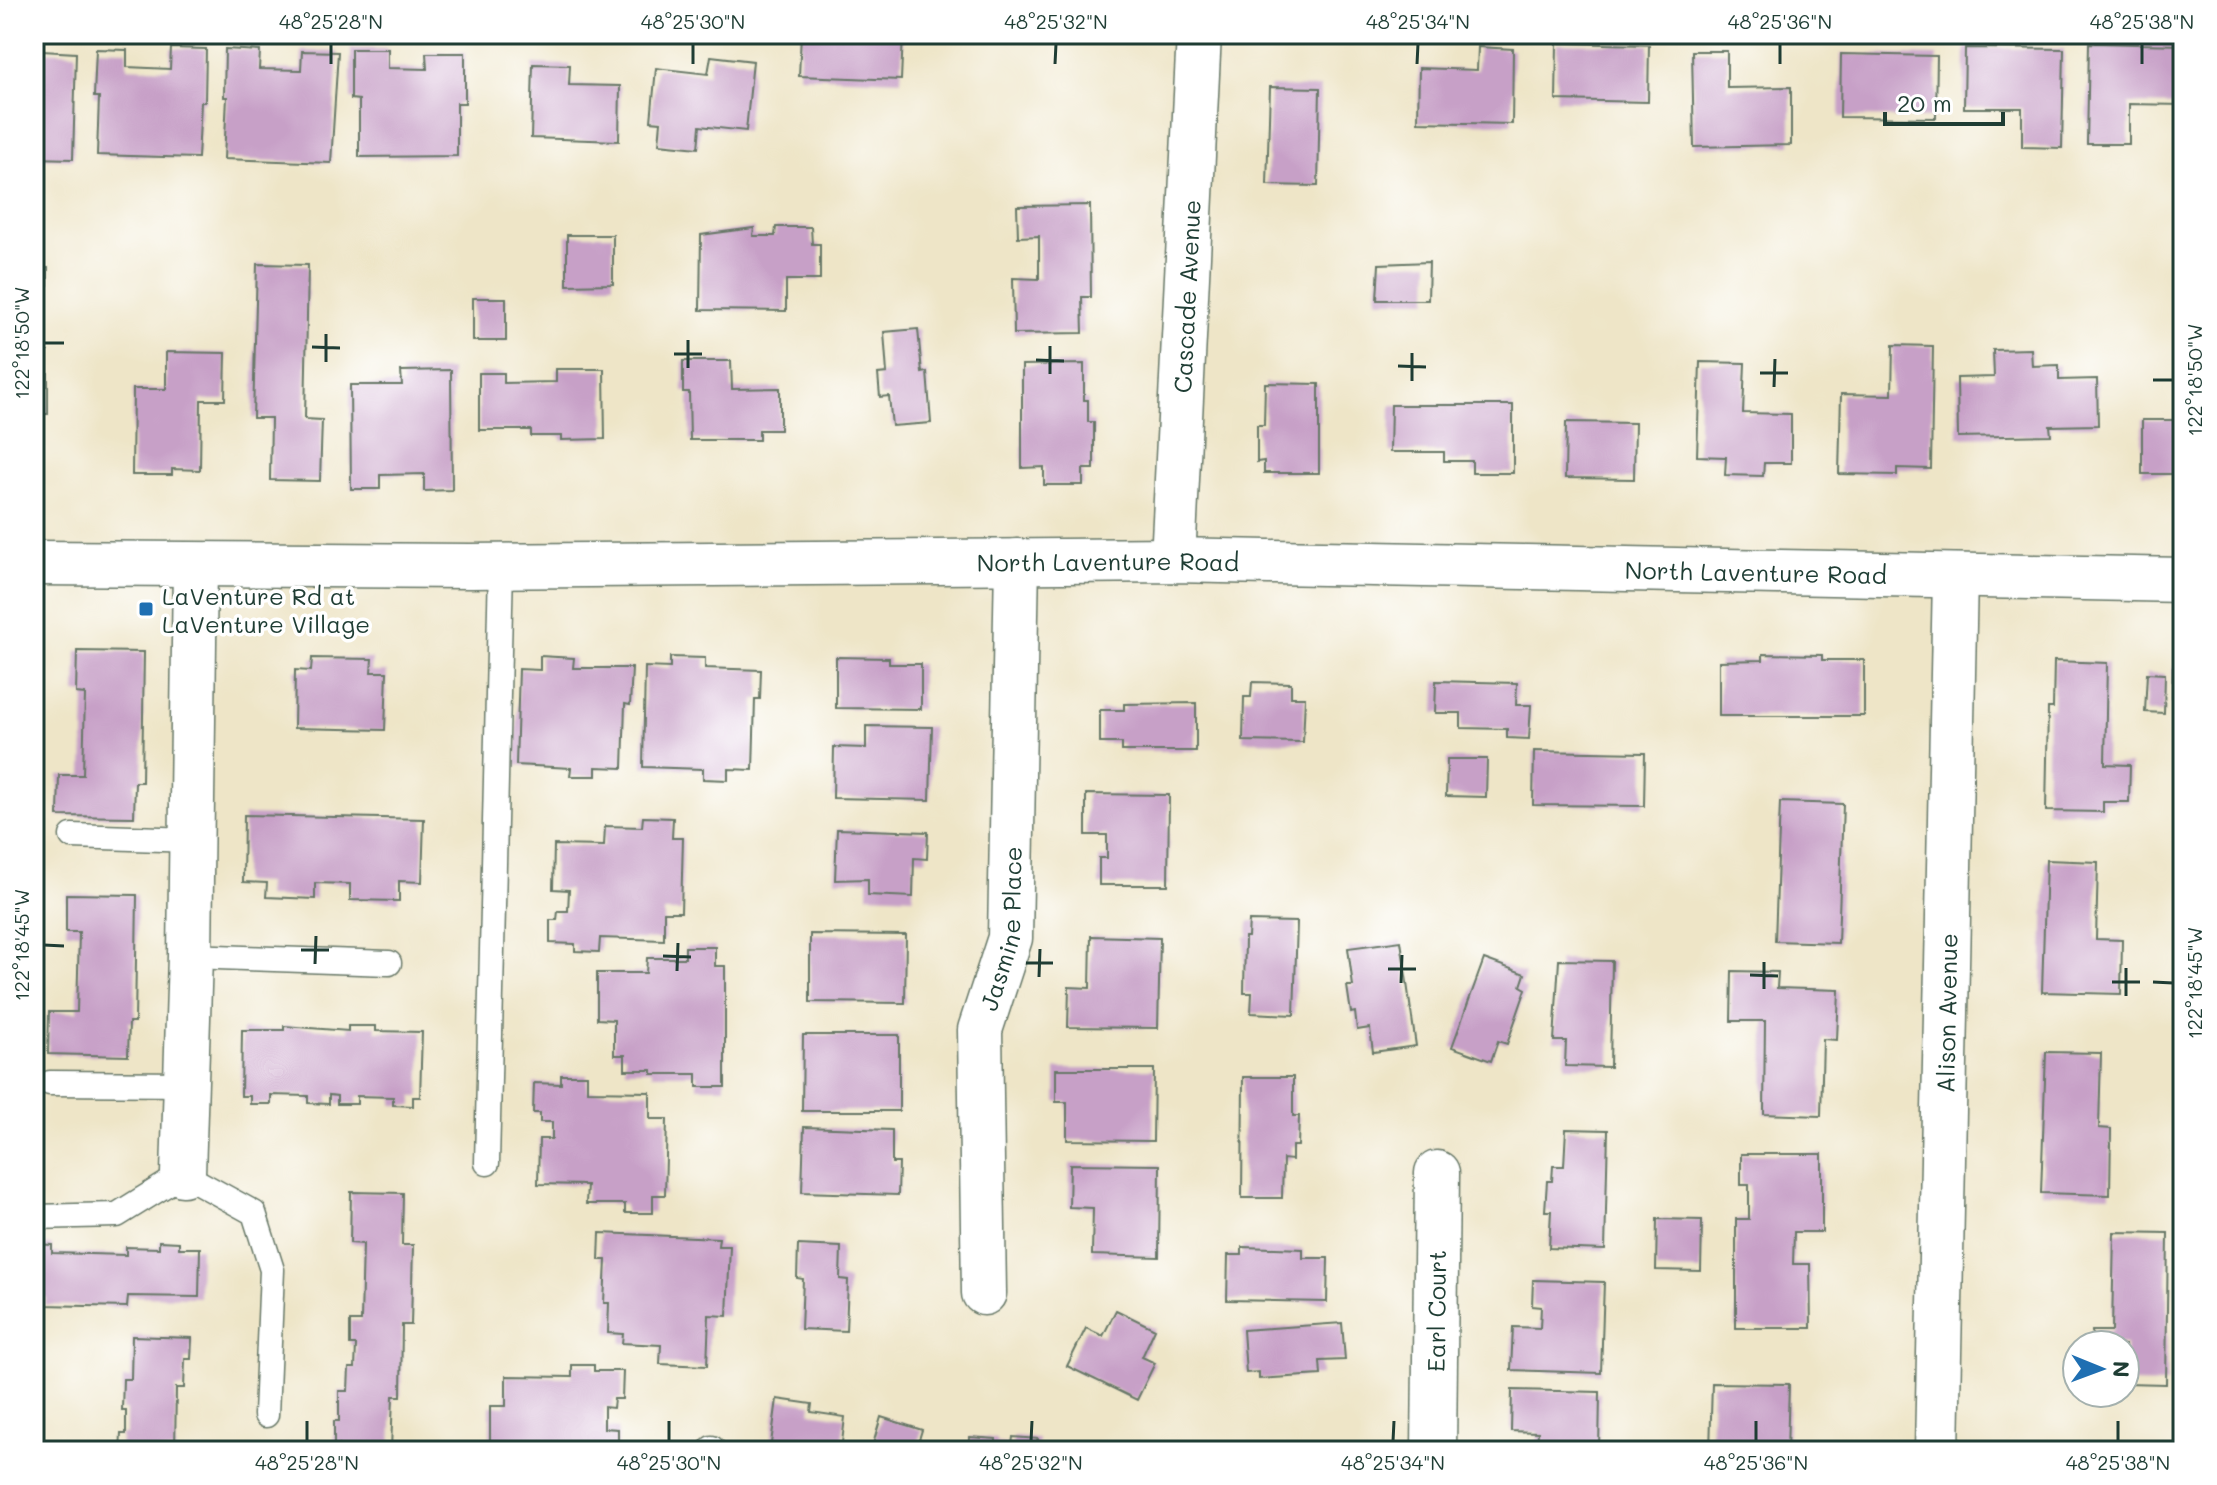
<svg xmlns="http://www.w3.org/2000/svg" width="2217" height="1485" font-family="Mali,sans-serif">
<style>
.building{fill:#c7a0c7}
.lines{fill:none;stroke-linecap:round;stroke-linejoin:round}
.lane-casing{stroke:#677867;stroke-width:27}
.street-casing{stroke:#677867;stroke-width:47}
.secondary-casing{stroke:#677867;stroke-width:47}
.lane{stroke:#fff;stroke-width:24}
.street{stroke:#fff;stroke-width:44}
.secondary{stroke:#fff;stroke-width:44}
.ticks{fill:none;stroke:#1f3d34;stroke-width:3}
.poi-dot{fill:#1f6fb2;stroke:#fff;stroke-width:3}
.labels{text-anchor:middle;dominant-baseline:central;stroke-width:7;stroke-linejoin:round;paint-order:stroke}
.street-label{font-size:24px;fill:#1f3d34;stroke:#fff}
.poi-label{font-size:24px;fill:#1f3d34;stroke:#fff;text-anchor:start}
.neatline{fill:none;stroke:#1f3d34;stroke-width:3}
.ticks-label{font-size:20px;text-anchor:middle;fill:#1f3d34}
</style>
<rect width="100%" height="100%" fill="#fff"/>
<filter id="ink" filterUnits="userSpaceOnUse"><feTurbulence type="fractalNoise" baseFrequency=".0125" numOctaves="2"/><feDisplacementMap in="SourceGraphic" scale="16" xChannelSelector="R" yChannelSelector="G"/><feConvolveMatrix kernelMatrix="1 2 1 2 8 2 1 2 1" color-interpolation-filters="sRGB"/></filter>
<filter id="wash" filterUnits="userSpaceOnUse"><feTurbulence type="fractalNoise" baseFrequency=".006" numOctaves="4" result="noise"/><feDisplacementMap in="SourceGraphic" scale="32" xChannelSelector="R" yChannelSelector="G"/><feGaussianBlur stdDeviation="1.8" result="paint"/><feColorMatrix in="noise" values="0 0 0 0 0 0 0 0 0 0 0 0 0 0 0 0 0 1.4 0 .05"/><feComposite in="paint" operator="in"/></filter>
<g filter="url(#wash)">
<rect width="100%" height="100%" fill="#eee5c7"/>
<g id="blocks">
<path class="building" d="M801 34H903L901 80 799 76Z
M1557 43 1649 45 1648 102 1556 100Z
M2089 43 2183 45V105L2129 104V144H2087Z
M1478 47 1513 49 1512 124 1418 122 1419 68 1477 70Z
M171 48 206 49 205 102H201L198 158 97 155 99 97H94L96 49 127 50V67L170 69Z
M1965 48 2064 49 2062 148 2022 147V108H1964Z
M225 49 260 51 259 69 301 70 302 51 338 52 331 163 224 159 227 97H224Z
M351 49H388V68L427 69 426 53H465V103H457V156L359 157V100L351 99Z
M42 51 76 53 73 159 34 158V76H41Z
M1692 51H1727V88L1791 87V145L1694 147Z
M1841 54 1937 56 1936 118 1840 117Z
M711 56 753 61 746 131 700 126 698 148 659 144 661 122 651 121 656 68 708 74Z
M533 64 570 65 569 85 620 86 619 141 531 138Z
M1270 87 1320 88 1318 186 1267 185Z
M1090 205 1091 297H1082L1083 333 1014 334 1013 278 1039 279V236L1018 237 1017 206Z
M776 227H811L812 244H820V280H786V311L700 310 701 235 754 228 753 236H775Z
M567 235H613V284L567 285Z
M1429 262 1428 300H1377L1379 264Z
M257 264 308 265 305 419 322 420 320 481 270 480 271 418H253Z
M34 268H48V286H34Z
M473 298H506V341H473Z
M918 329 922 373 927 372 931 423 892 426 889 396 880 397 878 374 887 373 884 332Z
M1893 345 1933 346 1931 469 1897 468V475L1839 474 1841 394 1892 395Z
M2031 349 2032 366 2059 365V380L2097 379 2098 425 2050 426 2051 435 1958 437 1957 378 1994 377 1993 350Z
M34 352H48V414H34Z
M166 352 226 353 225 400H201L200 470 172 469V475H132L133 389H166Z
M683 361H731L732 389 780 388V430H759V440H690L689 392H683Z
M1700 362 1745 363 1743 413 1791 414V463H1764L1763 476 1725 475 1726 457 1697 456Z
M1084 364V400H1088V422H1094V469H1083V485H1044V467L1022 468V365Z
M556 369H604L605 439 561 440V436H531V430H479V373H504V383L556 382Z
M451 370 452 490 424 491V474L380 475V489H351L350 385H402L401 371Z
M1265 383 1319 384V473H1264V461L1257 462V425H1264Z
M1391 405H1513V473H1472V461H1444V452H1390Z
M2142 420H2183V474H2142Z
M1566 422 1635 423 1634 479 1565 478Z
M77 651 144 652 142 782H135L134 817 58 816 59 775H83L85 694 76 693Z
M1763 654 1822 655V660H1864V716H1719V661L1763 660Z
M540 656 574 658 573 668H632L630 705 625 704 623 768 596 767V776H570L571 768 516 765 519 669 540 670Z
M670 657 705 658V668L761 670 760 699H755L753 770 728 769V780L703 779V769L643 767 645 667 670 668Z
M836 657 889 658V664H921V709L836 708Z
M312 658 372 659 371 672H387L385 730 294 728 295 670 311 671Z
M2054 661 2107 663 2105 764 2130 765 2129 802H2103V812L2046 811 2048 708H2053Z
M2173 667H2183V712L2172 711Z
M2147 673 2165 674 2164 713 2145 712Z
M1436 681 1517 683 1516 705H1531L1529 739 1507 738V729L1461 728V713H1435Z
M1252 682 1291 683V697H1305L1303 742 1243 741 1244 697H1251Z
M1196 703V751H1122V743H1100V710H1124V704Z
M866 726 932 727 930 800 833 798 834 747 866 748Z
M1534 751 1645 753 1644 806 1533 805Z
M1447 759H1487L1486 797 1446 796Z
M1086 794 1169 795 1168 885H1099V858H1107V835H1086Z
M1780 802 1843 804 1838 943 1775 941Z
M244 815 424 819 422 882 399 881V901L350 900V884L315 883V899L266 897 267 883 243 882Z
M643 817 673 818 672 838H683L681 912H664V940L600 938 599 952 575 951V944L550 943V920H557L558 911H568L569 890 553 889 554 845 604 846 605 826 642 827Z
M837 829 928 832 927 859 914 858 913 897 868 895V879L835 880Z
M2046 860 2098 862 2096 939 2122 940 2121 994 2042 992Z
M66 894 137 895 135 1022H129L128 1056 48 1054 49 1012H77L79 932H66Z
M1249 921 1297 922 1294 1015 1251 1013 1252 993H1244L1245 937H1248Z
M810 934 906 935 905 1003 810 1002Z
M1091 936 1160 938 1158 1028 1068 1027 1069 987 1090 988Z
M1401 941 1416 1046 1373 1052 1370 1028 1357 1030 1355 1012 1351 1013 1347 986H1353L1348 948Z
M685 947H715V966H725V1087H697V1074H652V1070H625V1055H614V1020L597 1019V973H646L647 958H685Z
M1484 959 1525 974 1521 986 1526 989 1507 1044 1498 1041 1491 1061 1452 1047Z
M1559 960 1612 961 1610 1067 1565 1066 1566 1041H1554Z
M1732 971 1778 972 1777 988 1839 990 1837 1040 1823 1039 1821 1116 1764 1114 1765 1021H1731Z
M284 1026 348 1031V1026H376V1031L422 1032 420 1097H413V1106L393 1105V1097L357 1096V1104H337V1096L329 1095V1104L308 1103V1096L271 1095V1104H250V1096H241L242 1030H284Z
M803 1035H899V1111H802Z
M2046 1052 2101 1053 2099 1128 2111 1129 2110 1195 2041 1193Z
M1056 1069H1154L1153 1141 1067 1140V1102H1056Z
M561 1075H587V1091L650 1092V1119H667L665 1195H653V1213H625V1204H586L587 1185 538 1184 539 1139H552V1122H540V1113H533L534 1083 561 1084Z
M1243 1077H1293V1116H1299L1298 1146H1292V1160L1283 1159 1282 1198H1242Z
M804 1127 892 1130V1163H899L898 1195 802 1192Z
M1566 1129 1608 1130 1605 1250 1549 1248 1551 1211H1545L1547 1181H1552L1553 1166H1564Z
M1741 1154H1822V1232H1794L1793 1264H1810L1811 1328H1736V1219H1749V1185H1741Z
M1070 1164 1160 1165 1159 1257 1092 1255 1093 1208 1069 1207Z
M351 1192 403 1193 402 1245H413L411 1325H402L401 1396H393L391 1450 338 1451V1445H334V1421H339V1391H348L349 1368H355L356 1345H350V1321H361L363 1244 350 1243Z
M1657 1219 1702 1220 1701 1271 1656 1270Z
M2114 1232 2168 1233 2166 1384 2125 1383V1345H2092V1331H2112Z
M600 1233 719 1238 718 1246H730L727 1316 709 1315 707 1366 660 1364 661 1345 622 1343 623 1334 608 1333 609 1303H604L606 1260H599Z
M159 1241 179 1242V1248H200L199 1297 128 1296 127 1307 45 1305 46 1297H34V1244L52 1245V1253L126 1255V1247L159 1248Z
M798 1245 841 1247 840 1279 848 1280 846 1331 801 1329 803 1279 797 1278Z
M1242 1247 1303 1249V1258H1328L1327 1302 1227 1300 1228 1255H1242Z
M1533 1280 1604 1282 1601 1373 1511 1370 1513 1327 1540 1328 1541 1307 1532 1306Z
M1116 1310 1155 1329 1142 1357 1155 1363 1137 1400 1067 1366 1086 1328 1103 1336Z
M1342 1323 1345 1360 1320 1361 1321 1375 1259 1379V1372L1246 1373 1243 1330Z
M132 1336 192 1338 191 1359H185L184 1388H176L175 1451H120L121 1434H126V1410H122L123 1379H131Z
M572 1365H594V1371H623L622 1399H614L613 1408 604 1407V1428L618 1429V1451H490V1406H506V1376L572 1377Z
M1712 1383 1789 1384 1787 1451H1710Z
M1512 1390 1600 1392 1599 1451H1537L1538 1432 1511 1431Z
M777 1399 812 1404 811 1412 845 1417 841 1451H770Z
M881 1417 922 1430 917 1446 930 1451H871Z
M970 1437 996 1439V1443L1012 1445 1013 1437 1038 1439 1037 1451H969Z"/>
</g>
</g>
<g filter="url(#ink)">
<use href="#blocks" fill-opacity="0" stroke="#677867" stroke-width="2"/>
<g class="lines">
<defs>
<path id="lane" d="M72 836 192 840
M190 956 389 963
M50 1083 186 1084
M487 1163 501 566
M34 1217 117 1215 183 1174 254 1213 272 1270 266 1415
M712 1451V1448"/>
<g id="street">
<path id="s1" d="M1173 560 1199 34"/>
<path d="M183 1174 190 956 195 565"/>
<path id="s2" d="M984 1293 980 1030 1010 938 1017 561"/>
<path id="s3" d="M1434 1451 1437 1173"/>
<path id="s4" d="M1937 1451 1955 576"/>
</g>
<g id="secondary">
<path id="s5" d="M34 563 471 566 1173 560 2183 580"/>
</g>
</defs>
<use href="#lane" class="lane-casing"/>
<use href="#street" class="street-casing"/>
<use href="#secondary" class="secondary-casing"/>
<use href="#lane" class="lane"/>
<use href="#street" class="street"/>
<use href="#secondary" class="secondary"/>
</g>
</g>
<path class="ticks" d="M331 64V44M693 64V44M1055 64 1056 44M1417 64 1418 44M1780 64V44M2142 64V44M44 343H64M312 347 340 348M674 354H702M1036 360 1064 361M326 362V334M1398 366 1426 367M688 368V340M1760 373H1788M1050 374V346M2153 380H2173M1412 381V353M1774 387 1775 359M44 945 64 946M301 950H329M663 956 691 957M1026 963H1053M315 964 316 936M1388 969H1416M677 971 678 943M1750 975 1778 976M1039 977 1040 949M2112 982H2140M2153 982 2173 983M1401 983 1402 955M1764 989V962M2126 996V968M307 1441V1421M669 1441V1421M1031 1441 1032 1421M1393 1441 1394 1421M1756 1441V1421M2118 1441V1421"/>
<rect class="poi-dot" x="138" y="601" width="16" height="16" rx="4"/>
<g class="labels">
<g class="street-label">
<text stroke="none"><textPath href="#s1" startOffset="264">Cascade Avenue</textPath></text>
<text stroke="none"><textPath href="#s5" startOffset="1074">North Laventure Road</textPath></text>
<text stroke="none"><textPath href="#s5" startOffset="1722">North Laventure Road</textPath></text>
<text stroke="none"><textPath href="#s2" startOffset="368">Jasmine Place</textPath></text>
<text stroke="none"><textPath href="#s4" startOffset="438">Alison Avenue</textPath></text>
<text stroke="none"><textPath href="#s3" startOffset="140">Earl Court</textPath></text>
</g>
<g class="poi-label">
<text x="162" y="595">LaVenture Rd at<tspan x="162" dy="28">LaVenture Village</tspan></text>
</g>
</g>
<rect width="2217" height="1485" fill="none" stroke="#fff" stroke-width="88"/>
<g transform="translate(2101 1369) rotate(91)"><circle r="38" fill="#ffffff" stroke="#a5b1ae" stroke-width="2"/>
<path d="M0-6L14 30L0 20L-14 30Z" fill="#1f6fb2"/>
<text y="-12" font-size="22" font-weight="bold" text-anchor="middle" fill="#1f3d34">N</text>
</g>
<path d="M1885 112v12h118v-12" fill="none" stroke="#1f3d34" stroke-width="4"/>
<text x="1897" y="112" font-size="24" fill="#1f3d34" stroke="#ffffff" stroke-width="6" paint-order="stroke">20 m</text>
<rect x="44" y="44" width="2129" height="1397" class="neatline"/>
<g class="ticks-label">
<text x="331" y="29">48°25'28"N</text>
<text x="693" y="29">48°25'30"N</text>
<text x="1056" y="29">48°25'32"N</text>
<text x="1418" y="29">48°25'34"N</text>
<text x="1780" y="29">48°25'36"N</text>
<text x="2142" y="29">48°25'38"N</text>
<text transform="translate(22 343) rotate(-90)" y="7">122°18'50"W</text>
<text transform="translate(2195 380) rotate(-90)" y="7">122°18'50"W</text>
<text transform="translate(22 945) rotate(-90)" y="7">122°18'45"W</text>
<text transform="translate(2195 983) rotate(-90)" y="7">122°18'45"W</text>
<text x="307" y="1470">48°25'28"N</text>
<text x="669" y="1470">48°25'30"N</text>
<text x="1031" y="1470">48°25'32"N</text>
<text x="1393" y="1470">48°25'34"N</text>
<text x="1756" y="1470">48°25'36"N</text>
<text x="2118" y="1470">48°25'38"N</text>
</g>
</svg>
